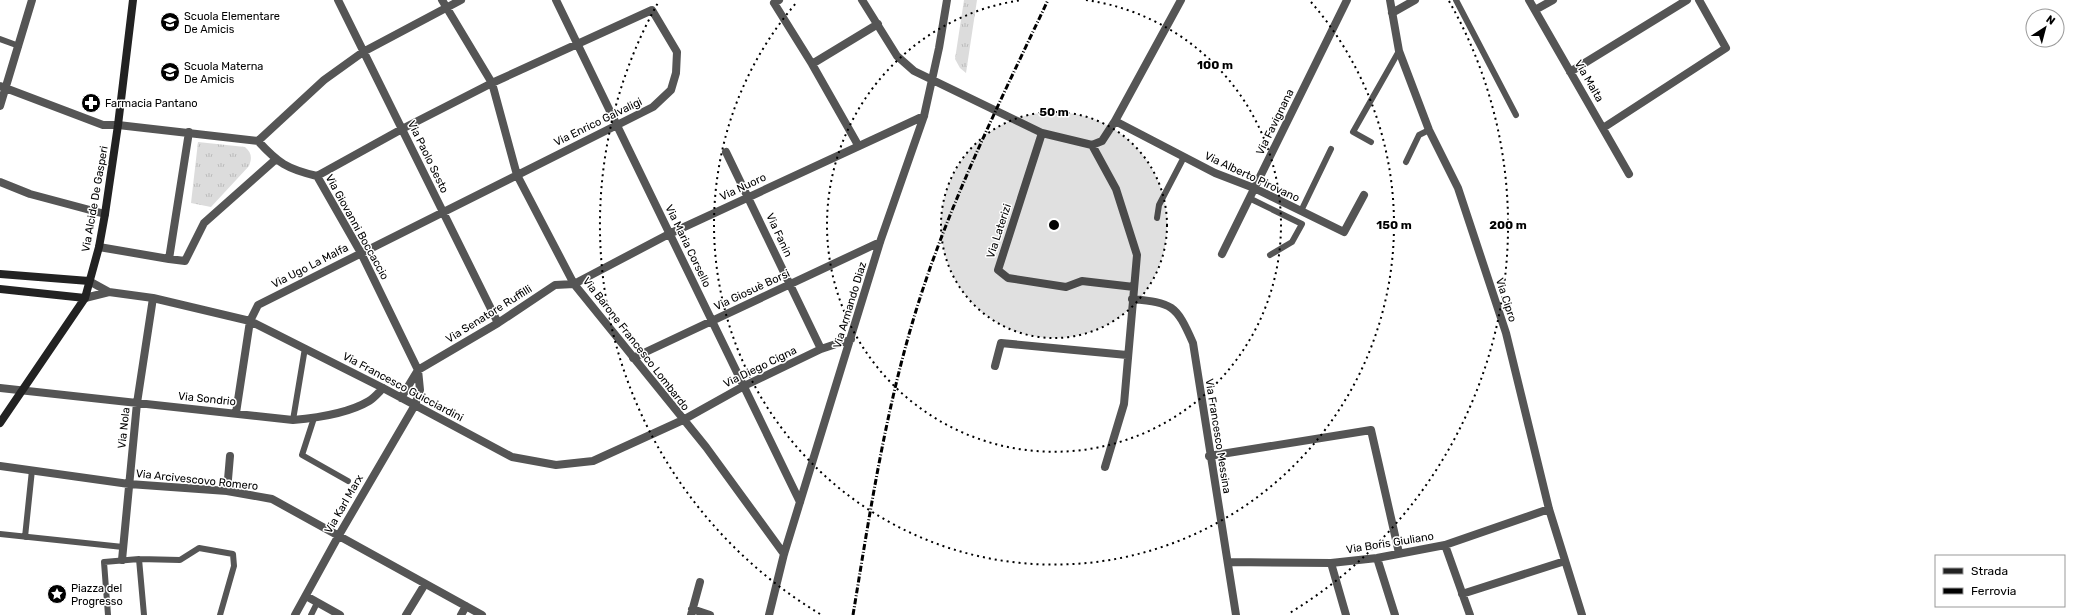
<svg xmlns="http://www.w3.org/2000/svg" width="2073" height="615" font-family="Rubik,sans-serif">
<style>
.grass{fill:url(#grass-tufts)}
.lines{fill:none;stroke-linecap:round;stroke-linejoin:round}
.lane{stroke:#555;stroke-width:6}
.street{stroke:#555;stroke-width:8}
.secondary{stroke:#222;stroke-width:8}
.rail{stroke:#000;stroke-width:3;stroke-dasharray:6 2 1 2;stroke-linecap:butt}
.ring{fill:none;stroke:#000;stroke-width:2;stroke-dasharray:2 4}
.labels{text-anchor:middle;dominant-baseline:central;stroke-width:3;stroke-linejoin:round;paint-order:stroke}
.poi-label{font-size:11px;fill:#000;stroke:#fff;text-anchor:start}
.street-label{font-size:11px;fill:#000;stroke:#fff}
.centre{fill:#000;stroke:#fff;stroke-width:2}
.ring-label{font-size:12px;text-anchor:middle;font-weight:bold;fill:#000;stroke:#fff;stroke-width:3;stroke-linejoin:round;paint-order:stroke}
</style>
<defs>
<pattern id="grass-tufts" width="24" height="20" patternUnits="userSpaceOnUse"><rect width="24" height="20" fill="#dcdcdc"/><path d="M3 7l-1-3M5 7V3M7 7l1-3M15 17l-1-3M17 17v-4M19 17l1-3" fill="none" stroke="#bbb"/></pattern>
</defs>
<rect width="100%" height="100%" fill="#fff"/>
<path class="grass" d="M964 0H977L966 73 960 68 955 59Z
M198 142 245 147C252 153 252 158 249 166L211 207 191 203Z"/>
<g class="lines">
<path class="lane" d="M1456 0 1516 115
M0 39 19 46
M1371 142 1353 132 1399 51
M1406 162 1419 135 1429 130
M1249 198 1302 224 1292 242 1270 255
M1301 211 1331 149
M1157 218 1159 205 1184 157
M314 418 302 455 348 481
M293 420 305 348
M0 534 123 547
M25 537 32 470
M139 559 180 560 199 548 233 554 234 566 220 615
M108 615 104 562 139 559 144 615
M311 615 317 603"/>
<path class="street" d="M338 0 498 323
M442 0 492 83 517 175 574 284 706 447 784 554
M556 0 800 502
M779 0 774 3 812 64 858 145
M862 0 897 56 914 71 1042 133 1092 145 1116 189 1137 255 1124 404 1105 467
M1390 0 1399 51 1429 130 1458 188 1506 333 1549 509 1582 615
M1529 0 1629 174
M1535 10 1553 0
M1392 13 1415 0
M812 64 878 24
M1570 72 1687 0
M0 86 103 125H118L258 141C278 163 287 169 317 176L361 253 418 370 420 390 415 405 339 535 295 615
M0 106 32 0
M1115 121 1215 173 1254 188 1344 232 1364 195
M1603 128 1726 48 1699 0
M189 132 169 259 185 261 204 223 275 160
M1042 133 998 270 1008 278 1066 287 1082 281 1134 287
M258 141 324 80 363 52 461 0
M1092 145 1102 141 1115 121 1181 0
M726 152 821 349
M0 182 30 194 105 214
M99 247 169 259
M1222 254 1347 0
M89 281 109 292 153 298 250 321 383 388 512 457 556 465 593 461 683 420 744 386 821 349 851 339
M85 298 109 292
M1132 299C1172 303 1176 304 1193 343L1236 615
M633 358 880 242
M995 366 1001 343 1127 355
M0 388 293 420C316 418 349 413 369 401 374 398 379 392 383 388
M401 398 418 370 498 323 555 285 574 284 669 234 924 116
M236 413 250 321 258 305 653 107 671 90 676 73 677 52 652 10 492 83 402 129 317 176
M1209 456 1371 430 1399 553
M0 466 129 484 227 491 272 499 482 615
M227 491 230 456
M1445 545 1470 615
M1377 558 1395 615
M122 560 137 403 153 298
M1228 562 1331 563 1377 558 1445 545 1549 509
M1331 563 1346 615
M1462 594 1565 561
M306 596 340 615
M692 609 710 615
M406 615 425 584
M461 615 466 606
M691 615 700 582
M769 615 784 554 880 242 924 116 939 48 947 0"/>
<path class="secondary" d="M0 274 89 281
M0 289 85 298
M0 423 85 298 99 247 105 214 118 125 133 0"/>
<path class="rail" d="M853 615C869 518 884 419 912 324 945 211 998 106 1048 0"/>
</g>
<circle cx="1054" cy="225" r="113" fill="#000" fill-opacity=".12"/>
<g class="ring">
<circle cx="1054" cy="225" r="113"/>
<path d="M1086 0A227 227 0 1 1 1022 0"/>
<path d="M1311 2A340 340 0 1 1 797 2"/>
<path d="M820 614A454 454 0 0 1 659 1M1449 1A454 454 0 0 1 1288 614"/>
</g>
<defs>
<symbol id="school-disc" viewBox="-11 -11 22 22"><circle r="9.5" fill="#000" stroke="#fff"/><path d="M0-5L7-2L0 1L-7-2ZM-4 1L0 2.5L4 1V4Q0 6-4 4Z" fill="#fff"/></symbol>
<symbol id="pharmacy-disc" viewBox="-11 -11 22 22"><circle r="9.5" fill="#000" stroke="#fff"/><path d="M-2-6h4v4h4v4h-4v4h-4v-4h-4v-4h4Z" fill="#fff"/></symbol>
<symbol id="sight-disc" viewBox="-11 -11 22 22"><circle r="9.5" fill="#000" stroke="#fff"/><path d="M0-6L1.8-2.2L6-1.7L2.9 1.2L3.7 5.4L0 3.3L-3.7 5.4L-2.9 1.2L-6-1.7L-1.8-2.2Z" fill="#fff"/></symbol>
</defs>
<g fill-rule="evenodd">
<use href="#school-disc" x="159" y="11" width="22" height="22"/>
<use href="#school-disc" x="159" y="61" width="22" height="22"/>
<use href="#pharmacy-disc" x="80" y="92" width="22" height="22"/>
<use href="#sight-disc" x="46" y="583" width="22" height="22"/>
</g>
<g class="labels">
<g class="poi-label">
<text x="184" y="16">Scuola Elementare<tspan x="184" dy="13">De Amicis</tspan></text>
<text x="184" y="66">Scuola Materna<tspan x="184" dy="13">De Amicis</tspan></text>
<text x="105" y="103">Farmacia Pantano</text>
<text x="71" y="588">Piazza del<tspan x="71" dy="13">Progresso</tspan></text>
</g>
<g class="street-label">
<text transform="translate(1589 81) rotate(60)">Via Malta</text>
<text transform="translate(598 122) rotate(-26)">Via Enrico Galvaligi</text>
<text transform="translate(1275 122) rotate(-64)">Via Favignana</text>
<text transform="translate(428 157) rotate(64)">Via Paolo Sesto</text>
<text transform="translate(1252 177) rotate(25)">Via Alberto Pirovano</text>
<text transform="translate(743 187) rotate(-25)">Via Nuoro</text>
<text transform="translate(95 199) rotate(-80)">Via Alcide De Gasperi</text>
<text transform="translate(357 227) rotate(61)">Via Giovanni Boccaccio</text>
<text transform="translate(999 231) rotate(-72)">Via Laterizi</text>
<text transform="translate(779 235) rotate(65)">Via Fanin</text>
<text transform="translate(688 246) rotate(64)">Via Maria Corsello</text>
<text transform="translate(310 266) rotate(-27)">Via Ugo La Malfa</text>
<text transform="translate(752 290) rotate(-25)">Via Giosuè Borsi</text>
<text transform="translate(1506 300) rotate(72)">Via Cipro</text>
<text transform="translate(850 305) rotate(-73)">Via Armando Diaz</text>
<text transform="translate(489 314) rotate(-32)">Via Senatore Ruffilli</text>
<text transform="translate(636 344) rotate(52)">Via Barone Francesco Lombardo</text>
<text transform="translate(760 367) rotate(-26)">Via Diego Cigna</text>
<text transform="translate(403 387) rotate(28)">Via Francesco Guicciardini</text>
<text transform="translate(207 399) rotate(6)">Via Sondrio</text>
<text transform="translate(124 428) rotate(-84)">Via Nola</text>
<text transform="translate(1218 436) rotate(81)">Via Francesco Messina</text>
<text transform="translate(197 480) rotate(6)">Via Arcivescovo Romero</text>
<text transform="translate(344 504) rotate(-60)">Via Karl Marx</text>
<text transform="translate(1390 543) rotate(-9)">Via Boris Giuliano</text>
</g>
</g>
<circle cx="1054" cy="225" r="6" class="centre"/>
<g class="ring-label">
<text x="1215" y="69">100 m</text>
<text x="1054" y="116">50 m</text>
<text x="1394" y="229">150 m</text>
<text x="1508" y="229">200 m</text>
</g>
<rect x="1935" y="555" width="130" height="52" fill="#ffffff" stroke="#999999"/>
<rect x="1943" y="568" width="20" height="6" fill="#222222" stroke="#999999"/>
<text x="1971" y="575" font-size="12" fill="#000000">Strada</text>
<rect x="1943" y="588" width="20" height="6" fill="#000000" stroke="#999999"/>
<text x="1971" y="595" font-size="12" fill="#000000">Ferrovia</text>
<g transform="translate(2045 28) rotate(36)"><circle r="19" fill="#ffffff" stroke="#999999"/>
<path d="M0-3L7 15L0 10L-7 15Z" fill="#000000"/>
<text y="-6" font-size="11" font-weight="bold" text-anchor="middle" fill="#000000">N</text>
</g>
</svg>
